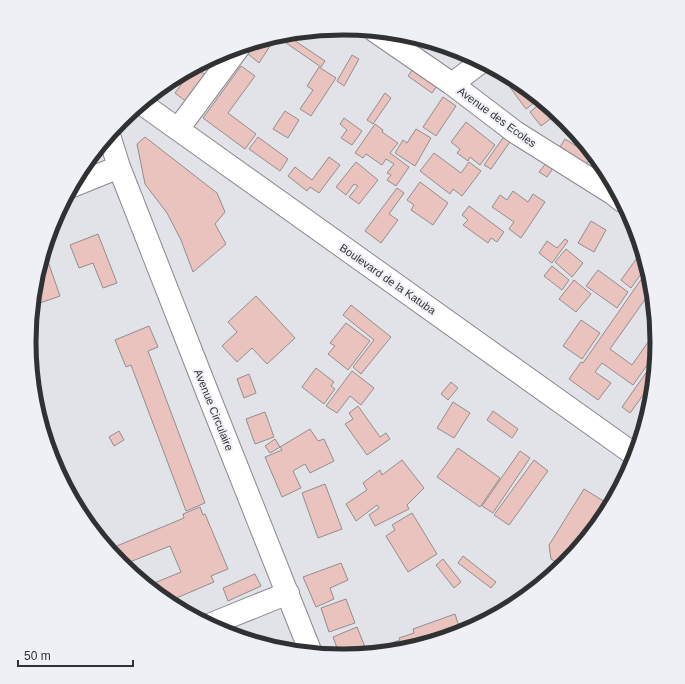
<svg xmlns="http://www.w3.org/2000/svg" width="685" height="684" font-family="Helvetica,sans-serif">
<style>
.building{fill:#eac2be;stroke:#948d8c}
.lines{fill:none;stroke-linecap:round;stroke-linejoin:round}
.minor-casing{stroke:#89898f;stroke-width:24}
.minor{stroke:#fff;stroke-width:22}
.labels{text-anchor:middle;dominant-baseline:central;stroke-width:4;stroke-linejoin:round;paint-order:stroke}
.street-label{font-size:11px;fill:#303133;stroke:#eff0f6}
.rim{fill:none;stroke:#303133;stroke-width:5}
</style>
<rect width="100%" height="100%" fill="#e2e3e9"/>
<path class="building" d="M281 34H285L325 61 321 67 276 36Z
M271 37 274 40 259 63 248 54 254 46 258 50 265 39Z
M352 55 359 59 344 86 337 81Z
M241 66 255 76 228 113 256 134 245 149 203 118Z
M195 67 208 77 188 103 175 93 186 78 181 74Z
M319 67 336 78 311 116 300 109 313 90 307 86Z
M413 69 437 86 432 93 408 76Z
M503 73 517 81 539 99 526 109 501 75Z
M385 93 391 98 373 124 367 120Z
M443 97 456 106 436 136 423 127Z
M542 102 557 114 541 126 530 112Z
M285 111 299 120 288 138 273 129Z
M344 118 362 131 352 145 341 138 347 130 340 124Z
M466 122 495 145 480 165 470 157 468 161 457 153 460 149 451 142Z
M375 124 383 130 382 132 398 143 390 153 409 167 396 186 387 180 391 175 387 173 394 164 386 159 382 165 366 154 363 158 355 153Z
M416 129 431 138 415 166 395 153 403 140 407 143Z
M505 135 512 139 491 169 484 165Z
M145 137 217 193 225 212 215 224 226 244 193 272 181 240 167 213 145 184 137 144Z
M258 137 288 159 280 171 249 149Z
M565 139 592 156 586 165 560 147Z
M434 153 461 173 469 162 481 171 462 196 453 189 450 194 420 171Z
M329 157 340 165 319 193 310 187 307 191 288 176 295 167 312 180Z
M356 162 378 180 359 204 349 197 358 186 354 184 346 195 336 187Z
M547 162 554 167 547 177 539 172Z
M420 182 448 203 433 225 411 210 414 205 407 200Z
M397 188 404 193 389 214 398 220 381 243 365 231Z
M513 191 528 202 533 194 545 202 521 238 509 229 514 222 492 207 500 195 507 200Z
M469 206 504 232 497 242 491 238 488 243 463 225 468 220 462 215Z
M591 221 606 230 594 252 578 243Z
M98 234 117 283 103 288 93 263 79 268 70 245Z
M565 239 568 241 552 263 539 253 547 241 557 248Z
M566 249 583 263 572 277 555 262Z
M44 250 60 296 40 303 36 292 33 293 35 281Z
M642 251 646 267 631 288 621 280Z
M552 266 569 280 562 290 544 276Z
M598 270 628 292 617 308 586 286Z
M647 271 651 281V291L610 349 632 365 655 332 656 342 655 354 633 385 602 363 595 372 611 383 598 400 569 379 581 362 583 363Z
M574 280 591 294 576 312 559 299Z
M256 296 295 338 267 364 252 348 237 362 222 346 237 332 228 322Z
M351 305 391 337 361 374 353 367 374 340 343 315Z
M33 315 38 324 30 328 31 316Z
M581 320 600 333 582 359 563 346Z
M346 323 370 341 348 370 328 354 335 346 330 343Z
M149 326 158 347 148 351 205 503 186 511 131 365 126 367 115 340Z
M316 368 334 382 331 386 335 389 324 404 302 387Z
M648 370 653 374 652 389 649 387 630 413 622 407Z
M352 371 374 388 361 405 350 396 337 413 326 406Z
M249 374 256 393 244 398 237 379Z
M451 382 458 388 448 400 441 394Z
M453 402 470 413 454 438 437 428Z
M358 406 380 437 386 433 390 439 367 455 345 424 353 419 349 413Z
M493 411 518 429 512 438 487 420Z
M265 412 274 437 255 444 246 419Z
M310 429 318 441 324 439 334 461 310 473 305 464 293 471 301 488 282 497 265 457 282 450 280 447Z
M119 431 124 440 114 446 109 437Z
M275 439 280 447 270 453 265 446Z
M458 448 500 478 480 507 437 477Z
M520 451 530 458 493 513 482 506Z
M402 460 424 488 407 505 409 509 375 526 369 515 379 508 377 505 356 521 346 504 367 490 363 483 380 470 382 475Z
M534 460 548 471 509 525 494 515Z
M325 484 342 529 318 538 302 493Z
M584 489 610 505 603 517 563 566 551 559 549 545Z
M200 507 203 515 205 514 228 569 211 576 214 582 167 602 147 586 181 572 170 546 122 565 117 560 112 548 184 518 183 514Z
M412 513 437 554 408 572 386 536 395 530 392 525Z
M463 556 496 582 491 588 458 563Z
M443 559 461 582 454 588 436 565Z
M341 563 348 580 330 588 334 599 316 607 303 577Z
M543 572 550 576 536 587 535 586Z
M255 574 261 586 228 601 223 588Z
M346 599 355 623 329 632 321 608Z
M455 614 461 633 404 650 402 647 394 650 391 643 400 640 399 638 414 633 413 629Z
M357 627 365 647 344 656H340L333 637Z"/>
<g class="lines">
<defs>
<path id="minor" d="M375 31 452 84 515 132 612 193 622 201
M452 84 481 62
M141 103 635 455
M178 129 239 47
M109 135 119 167 208 394 311 653
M72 186 119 167
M209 625 288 593"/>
</defs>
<use href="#minor" class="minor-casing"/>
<use href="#minor" class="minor"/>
</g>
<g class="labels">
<g class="street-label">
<text transform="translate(497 117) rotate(36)">Avenue des Ecoles</text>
<text transform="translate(388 279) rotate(35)">Boulevard de la Katuba</text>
<text transform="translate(214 410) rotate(68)">Avenue Circulaire</text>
</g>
</g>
<path d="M0 0H685V684H0ZM36 342a307 307 0 1 1 614 0a307 307 0 1 1-614 0Z" fill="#eff0f6" fill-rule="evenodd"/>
<path class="rim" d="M36 342a307 307 0 1 1 614 0a307 307 0 1 1-614 0Z"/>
<path d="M18 660v6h115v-6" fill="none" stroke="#303133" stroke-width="2"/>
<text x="24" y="660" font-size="12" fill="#303133" stroke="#eff0f6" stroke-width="3" paint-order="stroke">50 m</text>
</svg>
